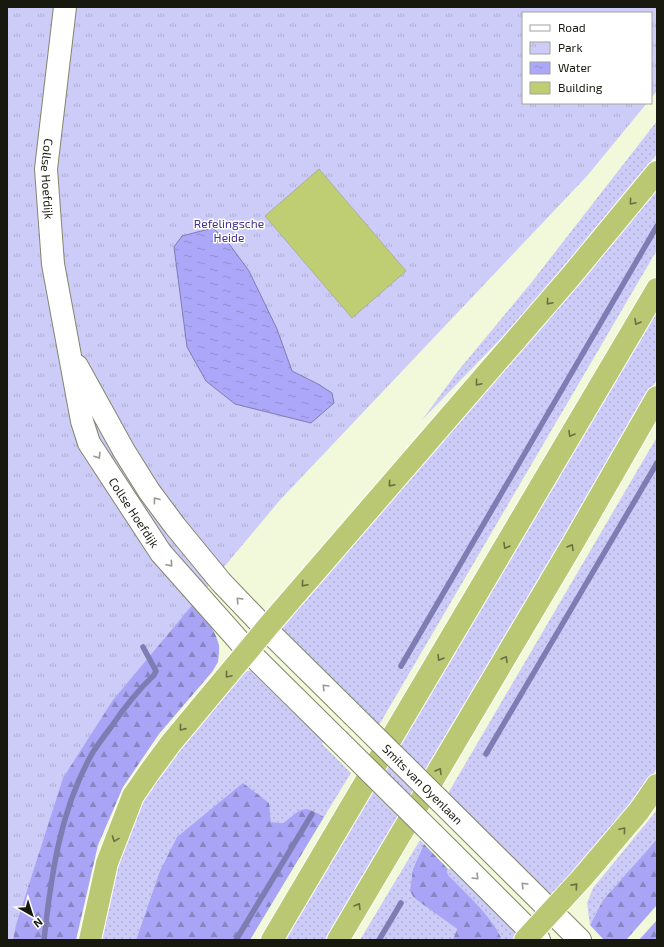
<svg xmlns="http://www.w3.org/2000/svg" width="664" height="947" font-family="'Exo 2',sans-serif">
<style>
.grass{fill:url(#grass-dots)}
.forest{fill:url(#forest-firs)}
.park{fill:url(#park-tufts)}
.water{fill:url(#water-ripples);stroke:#7f7cb3}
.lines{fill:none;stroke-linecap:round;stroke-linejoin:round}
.stream{stroke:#7f7cb3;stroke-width:5.5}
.building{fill:#c0ce73;stroke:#acb195}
.secondary-casing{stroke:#82876c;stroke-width:24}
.motorway-casing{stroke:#fff;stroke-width:24}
.secondary{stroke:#fff;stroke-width:22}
.motorway{stroke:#bac773;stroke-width:22}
.secondary-bridge-casing{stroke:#82876c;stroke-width:24;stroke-linecap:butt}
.secondary-bridge{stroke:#fff;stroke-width:22}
.oneway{stroke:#687041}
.oneway2{stroke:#979893}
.labels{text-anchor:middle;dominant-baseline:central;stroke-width:3;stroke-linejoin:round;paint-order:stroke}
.street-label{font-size:12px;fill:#17190f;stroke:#fff}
.park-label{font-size:12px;fill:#43328f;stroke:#fff}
</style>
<defs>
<pattern id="grass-dots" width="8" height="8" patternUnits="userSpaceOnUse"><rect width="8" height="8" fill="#cdccf8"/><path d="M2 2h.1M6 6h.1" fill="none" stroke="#afafd3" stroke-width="1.8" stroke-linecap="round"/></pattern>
<pattern id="forest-firs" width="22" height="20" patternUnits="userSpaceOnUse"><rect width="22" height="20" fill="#a9a4f5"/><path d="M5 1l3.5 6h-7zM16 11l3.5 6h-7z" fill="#8985c5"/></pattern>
<pattern id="park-tufts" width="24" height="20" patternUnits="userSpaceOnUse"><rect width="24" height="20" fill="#cdccf8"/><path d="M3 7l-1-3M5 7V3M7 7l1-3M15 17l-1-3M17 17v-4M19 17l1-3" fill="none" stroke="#afafd3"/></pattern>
<pattern id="water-ripples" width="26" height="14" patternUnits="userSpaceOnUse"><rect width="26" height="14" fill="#aca7f9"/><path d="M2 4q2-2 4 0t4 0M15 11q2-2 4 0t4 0" fill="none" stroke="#938fd4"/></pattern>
</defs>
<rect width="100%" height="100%" fill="#f2f8da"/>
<path class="grass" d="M657 121V154L599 226 514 325 422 420 458 371 531 283Z
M657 189V250L379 725 279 628 558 307Z
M657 307V379L471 699 327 940H284Z
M657 437V767L652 777 630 807 552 897H546L447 795Z
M253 670 325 741 322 744 351 773 324 817C302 803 302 809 283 823L271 822 268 803 243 784 159 873 136 940H98L117 851 136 805 164 761 237 679 247 671Z
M657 810V839L603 900 590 925 587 903 593 888Z
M420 840 424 844 413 869 414 898 457 929 454 939 360 940Z
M448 869H453L517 931 516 940H500L501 936 475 902 449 876 447 872Z"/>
<path class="forest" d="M7 7 154 556 211 626 216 636 219 645V653L218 662 212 672 159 734 123 787 98 845 76 940H7Z
M243 783 269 803 271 822 283 823C302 809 302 803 324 817L250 940H136L159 873 177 837Z
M657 839V905L626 940H604L590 925 603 900Z
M424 844 448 869 447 872 449 876C468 895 488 913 501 937L500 940H453L457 929 414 898 410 891 413 869Z
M657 920V940H639Z"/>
<path class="park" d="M7 7H657V91L651 98V13H523V103H647L587 176 280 500 113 700 63 778 16 925 13 940H7Z"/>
<path class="water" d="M213 228 227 241 249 271 277 329 292 371 318 384 332 393 334 403 311 423 235 404 206 381 187 347 174 247 182 236Z"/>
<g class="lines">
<path class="stream" d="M401 666 657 226
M486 754 657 463
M44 940C51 876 60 809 93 752 99 743 105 735 111 727 124 708 137 691 154 675L156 671 143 647
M236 940 312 814
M379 940 401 903"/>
</g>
<path class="building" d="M319 169 406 271 352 318 265 216Z"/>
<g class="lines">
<defs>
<g id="secondary">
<path id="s1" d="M65 7 46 169 53 264 82 421 89 443 161 553 248 651 338 740"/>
<path d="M77 366 124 451 149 491 175 526 221 582 266 629 352 714"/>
<path d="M439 800 580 940"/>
<path d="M448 849 539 940"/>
</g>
<path id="motorway" d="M90 940 107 863 133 796 151 770 171 743 270 624 571 276 657 172
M272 940 657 289
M338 940 572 545 657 397
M525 940 582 878 639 811 657 785"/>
</defs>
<use href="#secondary" class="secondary-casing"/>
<use href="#motorway" class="motorway-casing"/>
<use href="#secondary" class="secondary"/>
<use href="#motorway" class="motorway"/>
<defs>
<path id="secondary-bridge" d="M352 714 439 800
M338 740 448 849"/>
</defs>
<use href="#secondary-bridge" class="secondary-bridge-casing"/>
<use href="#secondary-bridge" class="secondary-bridge"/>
</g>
<defs><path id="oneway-chevron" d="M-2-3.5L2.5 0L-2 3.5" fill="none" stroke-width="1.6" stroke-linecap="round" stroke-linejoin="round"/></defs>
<g class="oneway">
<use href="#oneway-chevron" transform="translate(632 202) rotate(130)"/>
<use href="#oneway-chevron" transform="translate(549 302) rotate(131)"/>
<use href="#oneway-chevron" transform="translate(637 322) rotate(120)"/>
<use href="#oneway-chevron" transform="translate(478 383) rotate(130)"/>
<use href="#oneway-chevron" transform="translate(571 434) rotate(120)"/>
<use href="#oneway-chevron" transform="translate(391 484) rotate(131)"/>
<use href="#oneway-chevron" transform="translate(506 546) rotate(120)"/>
<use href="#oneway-chevron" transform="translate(571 547) rotate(-60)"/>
<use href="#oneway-chevron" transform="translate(304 584) rotate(131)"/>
<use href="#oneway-chevron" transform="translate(440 658) rotate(121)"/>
<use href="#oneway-chevron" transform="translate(505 659) rotate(-60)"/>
<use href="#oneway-chevron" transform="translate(228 675) rotate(130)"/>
<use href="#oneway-chevron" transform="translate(182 728) rotate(129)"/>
<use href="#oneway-chevron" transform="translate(439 771) rotate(-59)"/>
<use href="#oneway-chevron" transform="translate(623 830) rotate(-50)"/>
<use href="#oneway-chevron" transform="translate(115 839) rotate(110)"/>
<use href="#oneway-chevron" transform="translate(575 886) rotate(-48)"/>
<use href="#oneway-chevron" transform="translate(358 906) rotate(-59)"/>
</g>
<g class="oneway2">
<use href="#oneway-chevron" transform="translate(98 456) rotate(57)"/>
<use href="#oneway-chevron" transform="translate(156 500) rotate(-127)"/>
<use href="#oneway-chevron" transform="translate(170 564) rotate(49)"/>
<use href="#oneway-chevron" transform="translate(239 600) rotate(-134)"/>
<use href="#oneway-chevron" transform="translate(325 687) rotate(-135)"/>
<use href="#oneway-chevron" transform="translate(476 877) rotate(45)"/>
<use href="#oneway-chevron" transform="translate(524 885) rotate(-135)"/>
</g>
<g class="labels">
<g class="street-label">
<text stroke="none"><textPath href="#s1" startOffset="173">Collse Hoefdijk</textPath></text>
<text stroke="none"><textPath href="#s1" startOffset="524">Collse Hoefdijk</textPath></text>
<text transform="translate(423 784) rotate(45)">Smits van Oyenlaan</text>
</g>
<g class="park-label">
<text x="229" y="223">Refelingsche<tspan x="229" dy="14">Heide</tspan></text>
</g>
</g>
<rect width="664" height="947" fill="none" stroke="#17190f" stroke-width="16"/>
<rect x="522" y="12" width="130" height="92" fill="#ffffff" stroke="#a2a39f"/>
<rect x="530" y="25" width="20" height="6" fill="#ffffff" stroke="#a2a39f"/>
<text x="558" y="32" font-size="12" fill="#17190f">Road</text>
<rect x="530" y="42" width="20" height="12" fill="url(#park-tufts)" stroke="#a2a39f"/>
<text x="558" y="52" font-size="12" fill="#17190f">Park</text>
<rect x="530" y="62" width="20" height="12" fill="url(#water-ripples)" stroke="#a2a39f"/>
<text x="558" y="72" font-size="12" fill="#17190f">Water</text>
<rect x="530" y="82" width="20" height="12" fill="#c0ce73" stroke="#a2a39f"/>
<text x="558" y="92" font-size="12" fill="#17190f">Building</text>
<g transform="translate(32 915) rotate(141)" stroke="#ffffff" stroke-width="3" paint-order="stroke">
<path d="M0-3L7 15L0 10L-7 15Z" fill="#17190f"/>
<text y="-6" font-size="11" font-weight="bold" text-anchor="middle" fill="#17190f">N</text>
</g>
</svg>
